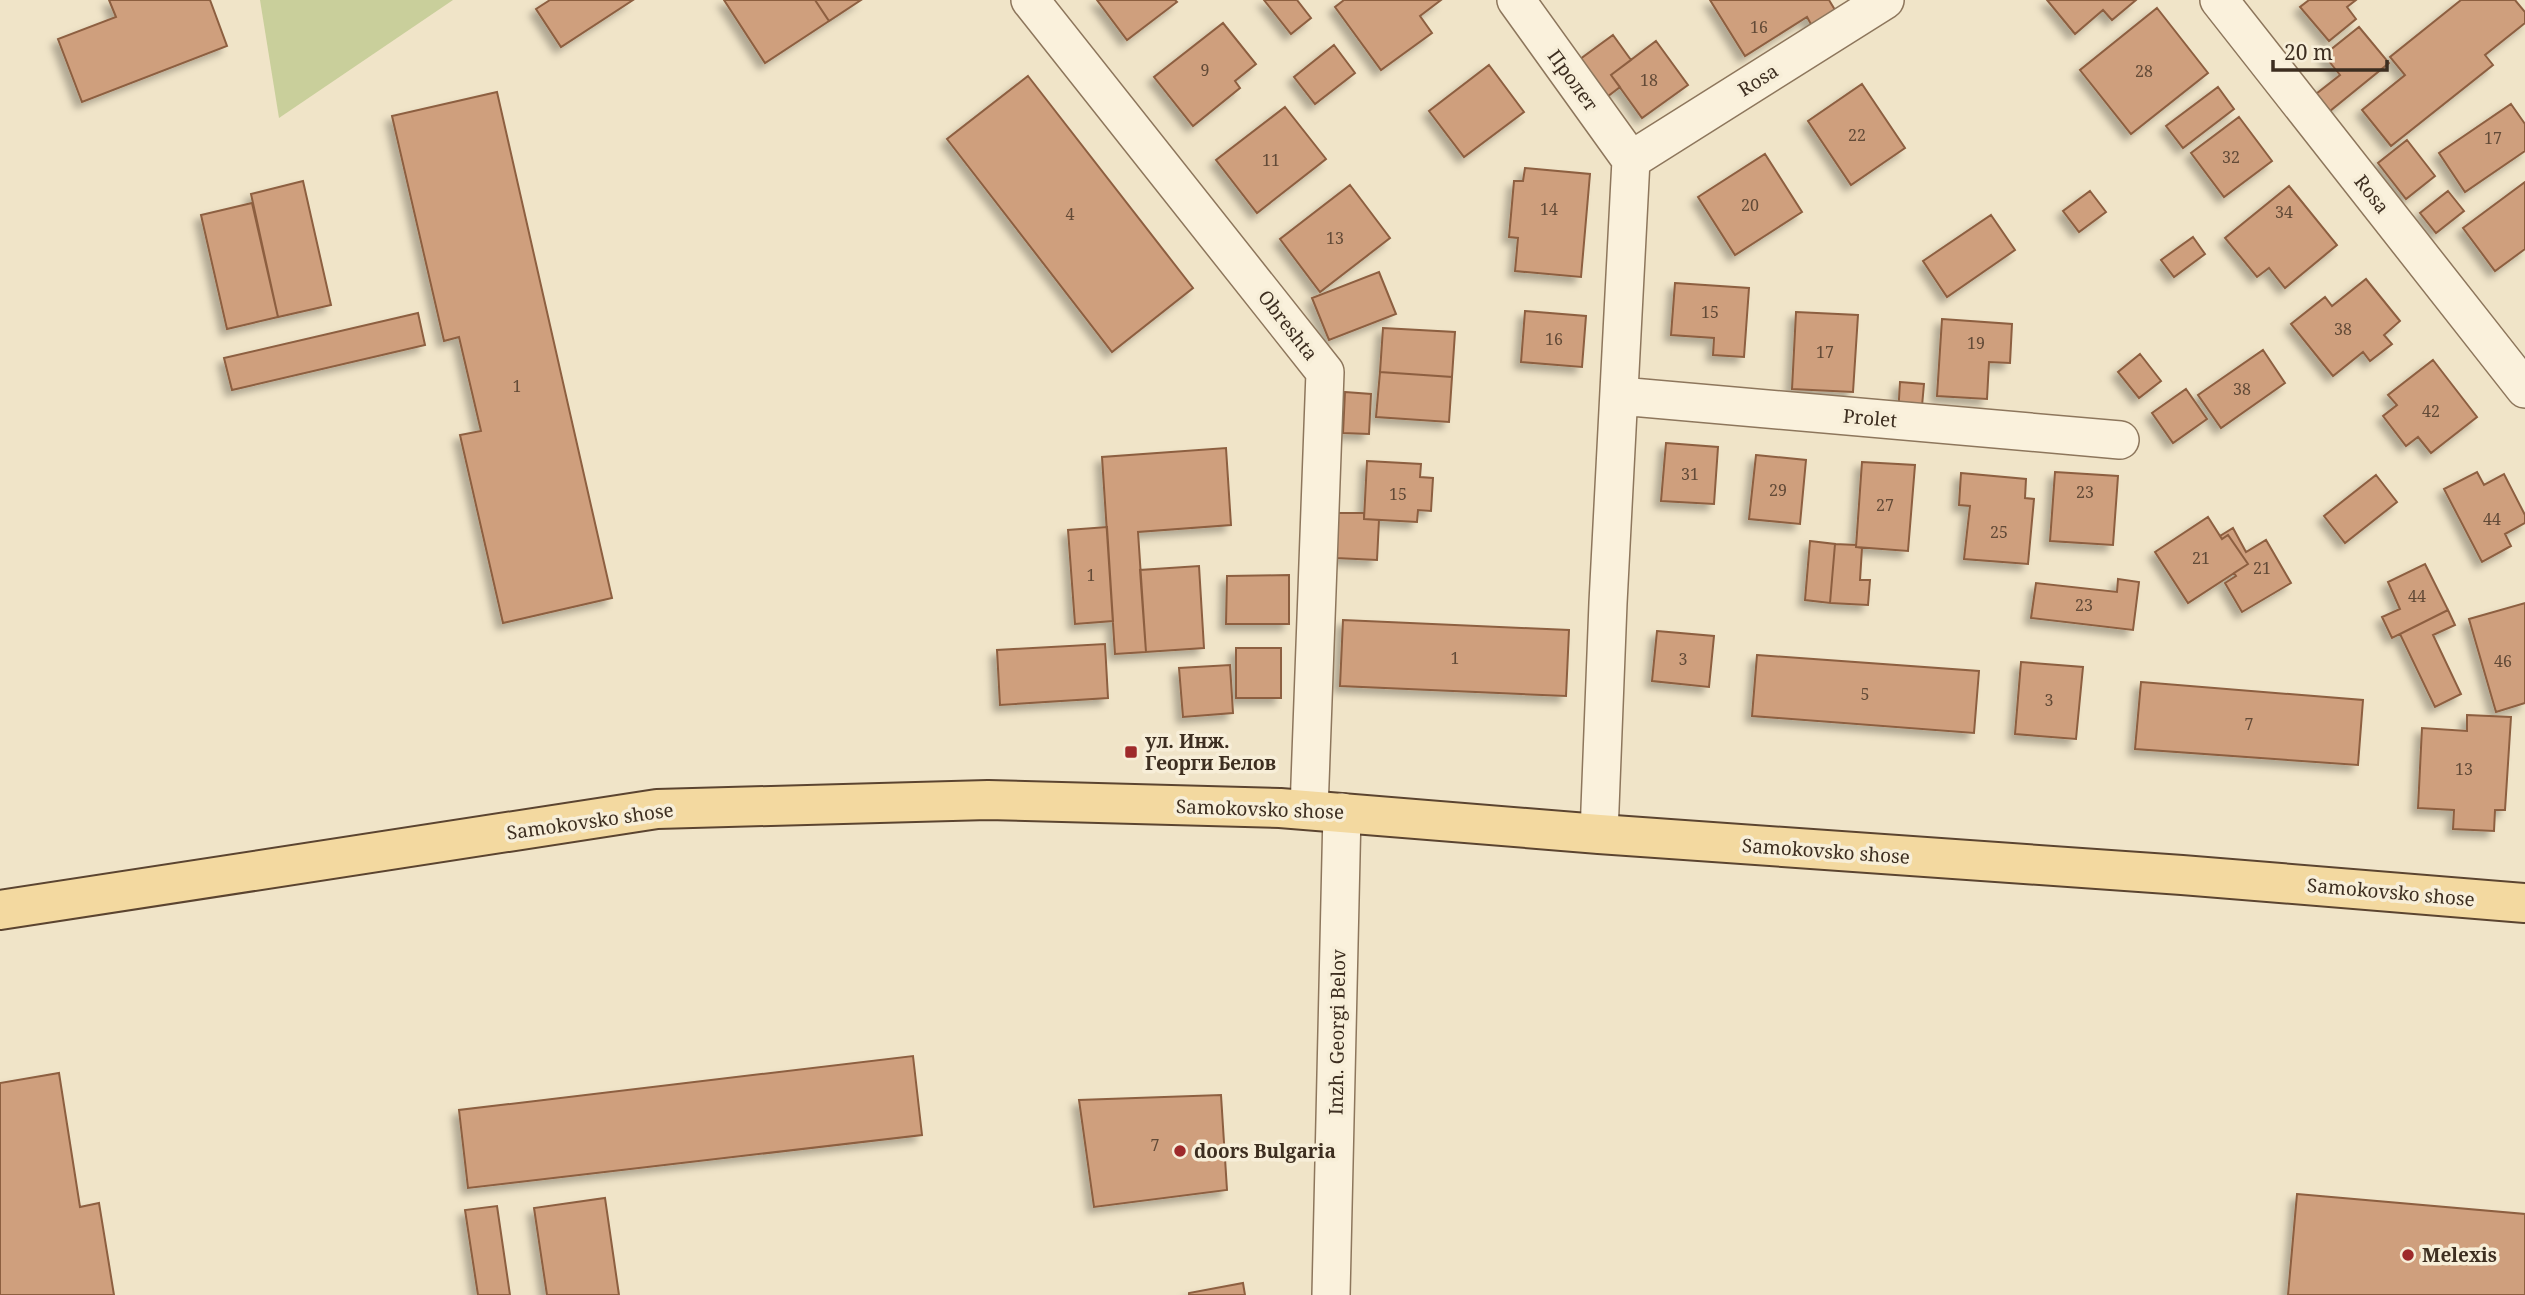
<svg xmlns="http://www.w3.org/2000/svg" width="2525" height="1295" font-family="'Noto Serif',serif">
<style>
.green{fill:#c9cf9b}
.building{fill:#cf9f7d;stroke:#8d5f41;stroke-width:2;filter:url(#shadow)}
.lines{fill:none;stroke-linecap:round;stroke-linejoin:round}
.minor-casing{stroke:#8d765c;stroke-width:40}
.major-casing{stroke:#5b4430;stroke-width:42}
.minor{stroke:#faf1dc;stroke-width:37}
.major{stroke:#f3d9a0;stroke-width:38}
.poi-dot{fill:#9e2a2b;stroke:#f7eed8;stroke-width:2.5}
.labels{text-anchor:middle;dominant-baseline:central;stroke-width:7;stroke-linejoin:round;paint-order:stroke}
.number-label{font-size:16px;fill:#624a37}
.street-label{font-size:19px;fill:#3d2e20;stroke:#f7eed8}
.poi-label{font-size:19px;font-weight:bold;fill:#3d2e20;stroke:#f7eed8;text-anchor:start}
</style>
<defs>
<filter id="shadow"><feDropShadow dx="-6" dy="6" stdDeviation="3.5" flood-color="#0004"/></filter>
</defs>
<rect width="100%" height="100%" fill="#f0e4c8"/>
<path class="green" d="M260 0H453L279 118Z"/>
<path class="building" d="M109 0H210L227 46 82 102 58 39 116 17Z
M550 0H633L561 47 536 9Z
M724 0H815L829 21 765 63Z
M815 0H861L829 21Z
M1097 0H1175L1177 2 1127 40Z
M1264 0H1297L1311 18 1291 34Z
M1344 0H1441L1420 16 1432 33 1381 70 1335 7Z
M1710 0H1829L1841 20 1817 35 1807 17 1745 56Z
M2047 0H2136L2112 20 2103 10 2075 34Z
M2309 0H2356L2347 7 2356 19 2329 41 2300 7Z
M2461 0H2515L2525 12V23L2485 55 2493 65 2391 146 2362 110 2405 75 2390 57Z
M2157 8 2208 73 2131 134 2080 70Z
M1223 23 1256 64 1235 81 1240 88 1193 126 1154 77Z
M2359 27 2389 63 2330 111 2316 94 2340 75 2324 55Z
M1613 35 1631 60 1611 75 1620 87 1599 103 1572 65Z
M1656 41 1688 85 1642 118 1611 75Z
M1334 45 1355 73 1315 104 1294 77Z
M1489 65 1524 112 1464 157 1429 111Z
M1028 76 1193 288 1112 352 947 139Z
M1862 84 1905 148 1851 185 1808 121Z
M2218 87 2234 109 2183 148 2166 126Z
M497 92 612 598 503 623 460 435 481 431 459 337 444 341 392 116Z
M2511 104 2525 124V151L2465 192 2439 153Z
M1285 107 1326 159 1257 213 1216 160Z
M2239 117 2272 161 2224 197 2191 153Z
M2407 140 2435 176 2406 199 2378 163Z
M1765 154 1802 212 1735 255 1698 197Z
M1525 168 1590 174 1581 277 1515 271 1518 238 1509 237 1514 181H1523Z
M303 181 331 305 278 317 251 194Z
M2525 182V249L2495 271 2463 228Z
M1350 185 1390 238 1320 292 1280 239Z
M2289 186 2337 245 2285 288 2269 268 2257 277 2225 238Z
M2090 191 2106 212 2079 232 2063 211Z
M2448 191 2464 211 2436 233 2420 213Z
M252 203 278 317 227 329 201 215Z
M1991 215 2015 250 1947 297 1923 261Z
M2193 237 2205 254 2174 277 2161 260Z
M1379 272 1396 314 1329 340 1312 298Z
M2366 279 2400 321 2384 335 2392 344 2370 361 2363 352 2333 376 2291 324 2325 297 2332 306Z
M1675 283 1749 288 1744 357 1713 355 1714 338 1671 335Z
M1525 311 1586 316 1582 367 1521 362Z
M1796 312 1858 315 1853 392 1792 389Z
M418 313 425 345 232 390 224 358Z
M1942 319 2012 324 2010 363 1989 362 1987 399 1937 396Z
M1383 328 1455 332 1452 377 1380 372Z
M2263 350 2285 383 2221 428 2198 395Z
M2140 354 2161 381 2139 398 2118 372Z
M2433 360 2477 417 2431 453 2418 437 2406 446 2383 416 2397 405 2388 395Z
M1380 372 1452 377 1449 422 1376 417Z
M1900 382 1924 384 1921 417 1898 416Z
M2186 389 2207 419 2173 443 2152 413Z
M1345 392 1371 394 1369 434 1343 433Z
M1666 443 1718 447 1714 504 1661 501Z
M1226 448 1231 525 1138 532 1146 652 1115 654 1102 457Z
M1756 455 1806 460 1800 524 1749 519Z
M1367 461 1421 464 1420 477 1433 478 1431 511 1418 510 1417 522 1364 519Z
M1862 462 1915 465 1908 551 1856 547Z
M2055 472 2118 476 2113 545 2050 541Z
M2477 472 2484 485 2504 474 2525 515V523L2505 534 2511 546 2482 562 2444 489Z
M1961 473 2026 479 2025 498 2034 499 2028 564 1964 559 1970 506 1959 505Z
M2376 475 2397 502 2345 543 2324 516Z
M1337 513H1364V519L1379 520 1377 560 1336 558Z
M2208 517 2222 539 2228 535 2248 564 2188 603 2155 552Z
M1107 527 1113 621 1075 624 1068 530Z
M2233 528 2246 552 2266 540 2291 583 2242 612 2225 583 2236 576 2234 573 2248 564 2228 535 2222 539 2220 536Z
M1810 541 1835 544 1830 603 1805 600Z
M1835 544 1856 545V547L1862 548 1860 580H1870L1868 605 1830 603Z
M2425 564 2448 610 2392 638 2382 617 2400 609 2388 582Z
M1199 566 1204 648 1146 652 1140 570Z
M1289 575V624H1226L1227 576Z
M2118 579 2139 582 2133 630 2031 618 2036 583 2117 592Z
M2525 603V703L2496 712 2469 619Z
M2448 610 2455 625 2433 635 2461 694 2435 707 2400 634Z
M1343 620 1569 630 1566 696 1340 686Z
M1657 631 1714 636 1709 687 1652 681Z
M1105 644 1108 698 1000 705 997 650Z
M1236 648H1281V698H1236Z
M1757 655 1979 671 1974 733 1752 716Z
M2021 662 2083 667 2076 739 2015 734Z
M1230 665 1233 713 1183 717 1179 668Z
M2141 682 2363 700 2358 765 2135 749Z
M2467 715 2511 717 2505 810H2495L2494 831 2453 829 2454 810 2418 808 2422 728 2467 731Z
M913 1056 922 1135 468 1188 459 1110Z
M59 1073 80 1207 99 1203 114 1295H0V1083Z
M1221 1095 1227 1190 1094 1207 1079 1100Z
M2297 1194 2525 1214V1295H2288Z
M605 1198 619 1295H547L534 1208Z
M497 1206 510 1295H478L465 1210Z
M1243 1283 1245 1295H1189V1293Z"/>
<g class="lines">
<defs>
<path id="minor" d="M1030 0 1325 372 1309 810
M1516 0 1631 160 1608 603 1599 834
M2219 0 2525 389
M1631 160 1885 0
M1620 396 2120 440
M1331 1295 1342 812"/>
<path id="major" d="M0 910 657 809 988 800 1280 808 1599 834 2182 875 2525 903"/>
</defs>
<use href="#minor" class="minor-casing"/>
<use href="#major" class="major-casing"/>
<use href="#minor" class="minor"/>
<use href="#major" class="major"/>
</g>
<g class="poi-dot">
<rect x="1124" y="745" width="14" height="14" rx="3.5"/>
<circle cx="1180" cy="1151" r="7"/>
<circle cx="2408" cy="1255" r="7"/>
</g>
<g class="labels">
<g class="number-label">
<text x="1759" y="27">16</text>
<text x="1205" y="70">9</text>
<text x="2144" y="71">28</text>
<text x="1649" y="80">18</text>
<text x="1857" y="135">22</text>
<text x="2493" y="138">17</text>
<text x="2231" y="157">32</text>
<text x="1271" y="160">11</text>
<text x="1750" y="205">20</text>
<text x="1549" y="209">14</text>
<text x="2284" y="212">34</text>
<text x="1070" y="214">4</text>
<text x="1335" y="238">13</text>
<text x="1710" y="312">15</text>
<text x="2343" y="329">38</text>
<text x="1554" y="339">16</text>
<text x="1976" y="343">19</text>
<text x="1825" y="352">17</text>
<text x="517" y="386">1</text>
<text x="2242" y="389">38</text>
<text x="2431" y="411">42</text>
<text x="1690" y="474">31</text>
<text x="1778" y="490">29</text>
<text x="2085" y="492">23</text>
<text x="1398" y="494">15</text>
<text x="1885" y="505">27</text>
<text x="2492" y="519">44</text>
<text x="1999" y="532">25</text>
<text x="2201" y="558">21</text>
<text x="2262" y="568">21</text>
<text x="1091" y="575">1</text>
<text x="2417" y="596">44</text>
<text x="2084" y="605">23</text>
<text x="1455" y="658">1</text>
<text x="1683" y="659">3</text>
<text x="2503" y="661">46</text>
<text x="1865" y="694">5</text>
<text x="2049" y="700">3</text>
<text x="2249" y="724">7</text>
<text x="2464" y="769">13</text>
<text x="1155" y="1145">7</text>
</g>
<g class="street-label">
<text transform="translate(1573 80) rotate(54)">Пролет</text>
<text transform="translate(1758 80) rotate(-32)">Rosa</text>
<text transform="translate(2372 194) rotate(52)">Rosa</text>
<text transform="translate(1288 325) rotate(52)">Obreshta</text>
<text transform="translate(1870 418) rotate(5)">Prolet</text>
<text transform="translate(1260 809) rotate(2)">Samokovsko shose</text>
<text transform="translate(590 821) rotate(-8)">Samokovsko shose</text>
<text transform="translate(1826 851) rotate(4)">Samokovsko shose</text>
<text transform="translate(2391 892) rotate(5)">Samokovsko shose</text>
<text transform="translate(1337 1032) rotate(-89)">Inzh. Georgi Belov</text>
</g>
<g class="poi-label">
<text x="1145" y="741">ул. Инж.<tspan x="1145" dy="22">Георги Белов</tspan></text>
<text x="1194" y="1151">doors Bulgaria</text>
<text x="2422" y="1255">Мelexis</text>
</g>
</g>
<path d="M2273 60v10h114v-10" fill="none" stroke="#3d2e20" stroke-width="3.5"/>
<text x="2284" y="60" font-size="21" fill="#3d2e20" stroke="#f7eed8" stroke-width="5" paint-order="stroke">20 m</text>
</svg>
